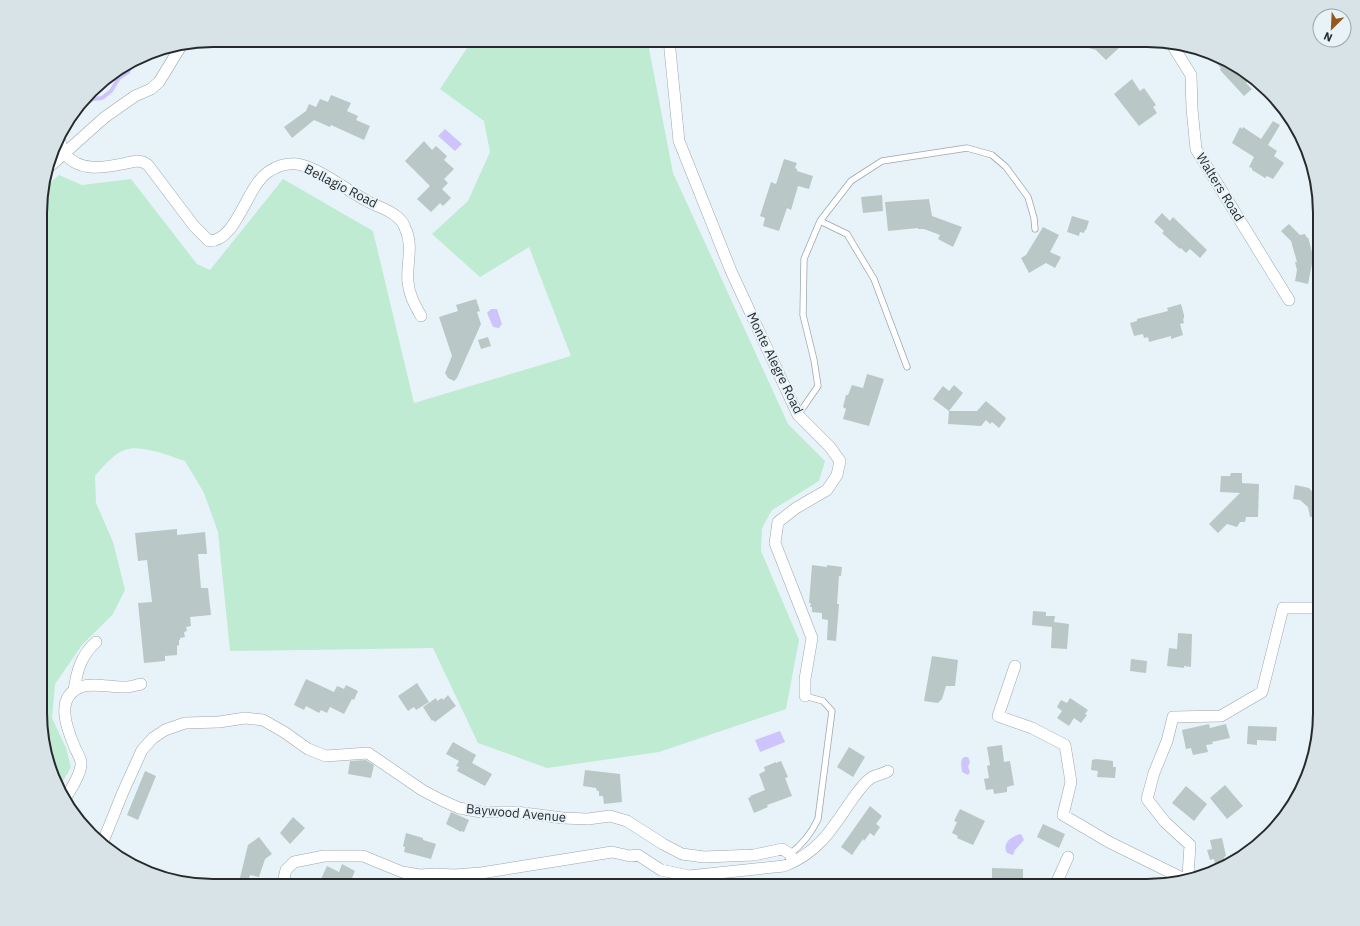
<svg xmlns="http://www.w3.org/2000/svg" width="1360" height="926" font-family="'IBM Plex Sans',sans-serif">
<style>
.green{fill:#beebd1}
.water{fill:#cec4fc}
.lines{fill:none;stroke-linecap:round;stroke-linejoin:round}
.stream{stroke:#cec4fc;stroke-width:4}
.building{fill:#bac7c7}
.lane-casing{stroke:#9ca7ac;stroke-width:7}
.street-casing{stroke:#9ca7ac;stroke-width:12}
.lane{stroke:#fff;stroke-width:5.5}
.street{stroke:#fff;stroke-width:11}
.labels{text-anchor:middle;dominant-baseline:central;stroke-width:4;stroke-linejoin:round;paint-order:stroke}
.street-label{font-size:13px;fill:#262a2c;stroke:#e7f3f8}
.rim{fill:none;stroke:#262a2c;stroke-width:2}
</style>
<rect width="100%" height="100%" fill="#e7f3f8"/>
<path class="green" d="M476 40H627L648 43 673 173 788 424 825 461 819 481 772 510 762 528 761 551 799 640 786 709 659 752 547 768 478 743 433 648 230 651 218 532 204 493 185 461C169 456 141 444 125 450 114 453 102 468 95 476L96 503 113 542 125 590 113 614 82 645 55 684 52 718 66 748 71 767 59 788 41 735V192L59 175 82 185 131 179 197 264 210 270 283 179 373 231 414 403 571 356 529 247 480 277 432 234 468 201 490 152 484 121 440 89 471 42Z"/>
<path class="water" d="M445 129 462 144 455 151 438 136Z
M491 309H497L502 324 499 328 493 327 487 313Z
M780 731 785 742 760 752 755 740Z
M964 757H968L970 762 968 767 970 772 968 775 962 772 961 763 962 759Z
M1021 834 1024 840 1015 850 1013 855 1007 853C1001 843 1013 835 1021 834Z"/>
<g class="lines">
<path class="stream" d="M83 104 93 99 102 98 111 91 119 78 128 72 132 63"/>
</g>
<path class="building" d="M1073 40H1115L1121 46 1106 60 1096 50 1073 44Z
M1208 52 1247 73 1245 75 1249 80 1246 83 1252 89 1244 96 1220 70 1221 68 1208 54Z
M1132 79 1140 91 1144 88 1156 105 1153 107 1157 113 1139 126 1114 94Z
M331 95 351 103 347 111 358 116 356 120 370 126 364 140 331 125 330 127 314 120 292 138 284 127 306 111 309 104 316 107 320 99 328 102Z
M1273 121 1280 125 1268 145 1277 151 1274 156 1284 163 1273 179 1267 176 1265 178 1252 170V168L1249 167 1254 157 1232 143 1240 127 1242 129 1243 127 1261 139Z
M424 141 432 150 436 146 447 156 444 160 454 169 444 179 448 183 442 189 451 198 443 206 440 203 431 212 417 199 430 186 405 161Z
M784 159 797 163 795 168 797 169V171L813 176 809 189 798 186 791 210 787 208 779 231 763 226 765 218 760 216 771 182 776 184Z
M882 195 883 211 863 213 861 197Z
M929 199 932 216 962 227 953 247 938 239 940 235 924 229H918V228L888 231 885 202Z
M1162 213 1170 221 1173 217 1207 250 1200 258 1190 249 1186 253 1181 248 1180 249 1162 233 1164 231 1154 222Z
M1072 216 1089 221 1086 230H1085L1084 233 1080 232 1079 236 1067 232Z
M1289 224 1300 235 1305 234 1307 238 1308 237 1315 263 1312 264 1308 284 1295 281 1297 270 1295 262H1297L1291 241 1281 231Z
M1043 227 1059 235 1050 252 1061 257 1055 268 1046 263 1029 273 1021 258 1026 255Z
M476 299 480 311 477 312 481 324 457 378 454 381 448 378 445 373 452 356 439 317 458 311 456 305Z
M1181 304 1184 315V318L1183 319 1184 323 1180 324 1183 335 1171 339V336L1149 342 1148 337 1144 338 1143 334 1134 336 1130 323 1137 321V319L1168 311 1167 308Z
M488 337 491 346 481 349 478 340Z
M867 374 884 379 869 426 843 419 846 409 843 407 846 395H848L852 385 863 388Z
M954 385 963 393 949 411H977L986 401 1006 418 1005 420 999 428 992 422 990 424 986 420 981 426 948 424 949 411 933 399 943 386 949 391Z
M1231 473H1242V483L1259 484 1258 517H1246L1245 522H1240L1237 527 1227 524 1218 533 1209 524 1240 493 1220 492 1221 476H1230Z
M1295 485 1309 488 1320 500V516L1310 517 1308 507 1300 500 1293 499Z
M177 529V535L205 532 207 554H198L201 588H208L211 615 190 617 191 626 186 627 187 631 184 632 185 637 180 638V640H179V645L177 646V655L165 656V661L144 663 138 603 152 602 147 560 138 561 135 533Z
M812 565 827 567V565L842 567 841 576H839L837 604H839L836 641 827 640 828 620 822 619V613L812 612V607H810L811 603H809Z
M1033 611 1046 612V616H1055L1054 622 1069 624 1067 649 1051 648 1052 627 1032 625Z
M1178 633 1192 634 1191 667 1184 666V668L1167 666 1169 648 1177 649Z
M932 656 958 660 955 686H946L942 699 938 703 924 701Z
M1131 659 1147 661 1146 673 1130 671Z
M306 679 334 692 337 686 344 689 346 685 358 691 354 700 352 699 344 714 330 707 327 713 321 710 319 713 306 706 304 710 294 705Z
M417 683 429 702 416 710 414 707 408 711 398 696Z
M448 695 456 706 435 722 433 720 432 721 423 707 436 698 437 701 442 698 443 700Z
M1070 698 1088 710 1085 714 1087 715 1081 723 1074 718 1069 726 1057 718 1062 711 1057 707 1061 700 1067 703Z
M1209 724 1210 728 1226 724 1230 738 1212 742 1213 744 1206 745 1208 752 1193 755 1191 748 1186 749 1182 730Z
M1248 726 1277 727 1276 741 1257 740V745L1247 744Z
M453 742 476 755 472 763 492 774 485 786 457 771 459 767 456 766 459 761 446 754Z
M1002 745 1004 762 1010 761 1014 785 1007 787V792L994 794 993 789 986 790 984 779 989 778 987 766 990 765 987 747Z
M849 747 865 757 853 777 837 767Z
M1096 759 1113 761V767H1116L1115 778 1097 777 1098 771 1091 770 1092 760Z
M366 760 374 765 371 778 348 774 350 761Z
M781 761 788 777 785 778 792 796 767 805 768 807 754 813 748 798 751 797 750 796 765 790 759 774 765 771 764 767 776 762V763Z
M585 770 620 774 622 802 604 804 603 796H599V791H597L596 788 583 786Z
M145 771 156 776 138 820 127 815Z
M1225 785 1243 806 1227 819 1210 798Z
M1186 786 1207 804 1194 821 1172 803Z
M870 806 882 816 876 824 880 827 874 836 870 833 864 841 863 839 852 855 841 847Z
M960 809 985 821 973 845 957 838 958 836 952 833 957 822 954 821Z
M451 812 469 820 464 832 461 831V832L446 824Z
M293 817 305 828 290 844 280 833Z
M1043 824 1065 834 1059 848 1037 837Z
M406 833 423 838V840L436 844 431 859 404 852 405 847 403 846Z
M259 837 272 854 265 859 259 877 250 875 247 886H238L248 845Z
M1222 838 1226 856 1224 857 1226 865 1216 867 1214 859 1210 860 1207 850 1212 849 1210 840Z
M342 864 355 871 352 878 365 886H335L321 879 327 866 339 872Z
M992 868 1023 869V886H992Z"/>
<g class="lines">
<defs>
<path id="lane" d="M820 221 847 234 874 279 907 367
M798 415 818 386 814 360 803 315 804 259 820 221 851 181 882 161 967 148 992 155 1006 167 1028 197 1034 218 1035 229
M790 854C803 844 811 834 818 819L832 711 823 701 805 696"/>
<path id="street" d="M669 40 679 141 731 271 798 415 830 447 840 461 837 475 827 490 796 508 778 522 775 543 812 638 805 679V696
M1171 43 1191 75 1192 109 1196 149 1289 300
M58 136C60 141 62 149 65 154 83 176 113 165 137 161L143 162 148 165 194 226 209 241C237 241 246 187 268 172 277 166 287 163 297 164 318 167 349 192 369 202 378 207 388 209 396 216 400 219 404 224 405 228 414 246 406 264 408 282 409 295 415 305 421 316
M48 168 105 117 135 96 151 89 159 82 181 46
M1015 666 998 716 1032 728 1065 745 1071 782 1063 815 1109 842 1182 878
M74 690C77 671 81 655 96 642
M64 800C70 791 82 773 81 762 80 757 77 752 75 748 67 729 54 697 81 687 93 682 113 688 126 687 131 687 136 685 141 684
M102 844 123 792 142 750 153 738 165 730 185 723 219 722 245 718 263 720 284 732 308 749 326 756 368 753 422 790 441 800 459 808 481 812H516L563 818 588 819 610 816 627 821 663 844 682 854 704 857 754 855 782 849 790 854 793 862
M1188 876 1190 845 1165 822 1147 799 1154 773 1167 741 1173 717 1221 716 1262 692 1283 608H1320
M288 886 284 878 286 870 294 862 324 856H363L402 872 420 875 436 874 454 875 481 873 612 852 630 856 638 855 661 870 689 876 784 866C816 854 831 831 849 804 855 796 862 784 871 778 876 775 883 774 888 771
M1055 886 1068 857"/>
</defs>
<use href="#lane" class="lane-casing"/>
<use href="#street" class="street-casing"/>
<use href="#lane" class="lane"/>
<use href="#street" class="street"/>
</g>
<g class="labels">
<g class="street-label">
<text transform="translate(341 186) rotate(27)">Bellagio Road</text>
<text transform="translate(1220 187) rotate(58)">Walters Road</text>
<text transform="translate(775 363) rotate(64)">Monte Alegre Road</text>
<text transform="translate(516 813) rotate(5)">Baywood Avenue</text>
</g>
</g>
<path d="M0 0H1360V926H0ZM213 47H1147A166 166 0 0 1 1313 213V713A166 166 0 0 1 1147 879H213A166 166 0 0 1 47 713V213A166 166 0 0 1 213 47Z" fill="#d8e3e8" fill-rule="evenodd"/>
<path class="rim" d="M213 47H1147A166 166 0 0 1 1313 213V713A166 166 0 0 1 1147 879H213A166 166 0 0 1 47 713V213A166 166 0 0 1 213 47Z"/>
<g transform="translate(1332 28) rotate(204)"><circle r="19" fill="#e7f3f8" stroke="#9aa3a6"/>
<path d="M0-3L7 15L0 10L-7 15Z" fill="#95581c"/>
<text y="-6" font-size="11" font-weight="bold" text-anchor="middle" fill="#262a2c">N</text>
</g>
</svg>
